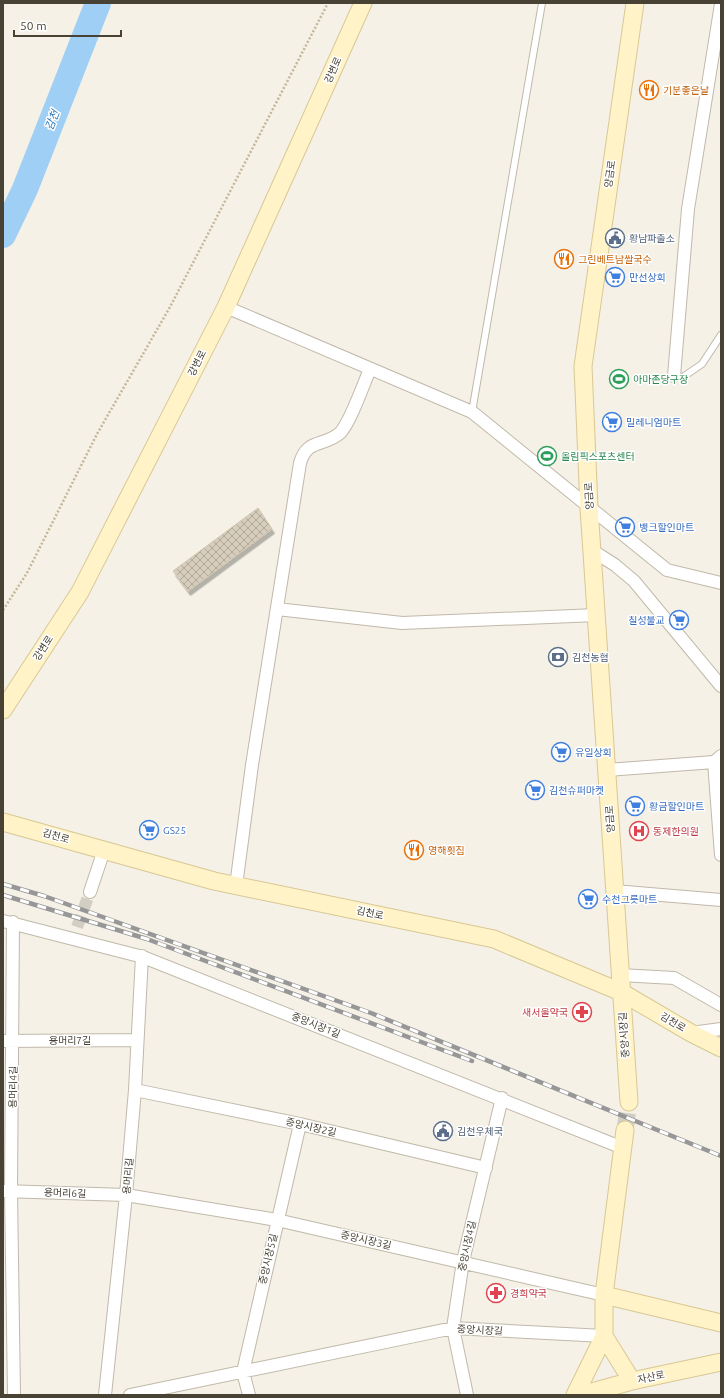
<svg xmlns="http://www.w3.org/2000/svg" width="724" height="1398" font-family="Ubuntu,'Noto Sans KR',sans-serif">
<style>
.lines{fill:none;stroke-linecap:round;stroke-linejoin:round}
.river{stroke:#9fcff5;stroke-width:26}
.building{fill:url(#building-cross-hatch);stroke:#d2c6ae;filter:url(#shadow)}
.street-tunnel{stroke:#d2cec3;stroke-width:12;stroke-dasharray:12 6;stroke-linecap:butt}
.secondary-tunnel{stroke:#d2cec3;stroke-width:17;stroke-dasharray:17 8;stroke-linecap:butt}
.lane-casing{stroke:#c1b9a9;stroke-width:8}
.street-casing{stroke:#c1b9a9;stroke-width:14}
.secondary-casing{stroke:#d8c894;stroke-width:19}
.path{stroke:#c4b699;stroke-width:2.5;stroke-dasharray:2 2;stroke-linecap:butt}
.lane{stroke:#fff;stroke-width:6}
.street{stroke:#fff;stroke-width:12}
.secondary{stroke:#fff3c7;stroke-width:17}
.rail-casing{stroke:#979797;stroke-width:4.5}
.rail{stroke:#fff;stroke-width:3;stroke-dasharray:9;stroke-linecap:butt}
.labels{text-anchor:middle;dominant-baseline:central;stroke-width:3;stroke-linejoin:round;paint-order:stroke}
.street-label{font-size:10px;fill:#484235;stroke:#fff}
.food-label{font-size:10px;fill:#c56008;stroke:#fff;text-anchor:start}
.service-label{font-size:10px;fill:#4e5e75;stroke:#fff;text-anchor:start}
.shop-label{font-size:10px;fill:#366cbe;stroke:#fff;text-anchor:start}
.leisure-label{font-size:10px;fill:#27864d;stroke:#fff;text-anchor:start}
.health-label{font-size:10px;fill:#be3a42;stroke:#fff;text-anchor:start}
.water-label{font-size:11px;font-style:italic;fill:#2777bc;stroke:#fff}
</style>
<defs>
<pattern id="building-cross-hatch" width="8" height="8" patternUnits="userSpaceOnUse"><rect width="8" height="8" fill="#d7cdbc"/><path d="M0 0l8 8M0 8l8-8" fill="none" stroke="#b0a89a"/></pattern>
<filter id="shadow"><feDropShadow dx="2.5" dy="4.5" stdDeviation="0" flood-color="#0004"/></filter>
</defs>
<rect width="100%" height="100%" fill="#f5f1e7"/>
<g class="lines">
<path class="river" d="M3 235 25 189 98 3"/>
</g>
<path class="building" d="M258 508 272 529 188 591 173 571Z"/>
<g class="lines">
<path class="street-tunnel" d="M77 927 90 892"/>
<path class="secondary-tunnel" d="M625 1130 629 1102"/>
<defs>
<path id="lane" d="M674 376 683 377 702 364 721 335
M472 412 542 3"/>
<path id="street" d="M226 307 472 412 667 570 721 583
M674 376 688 209 721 4
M593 551 615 565 634 581 721 686
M277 609 402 623 597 615
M714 762 721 855
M607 770 714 762 721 756
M236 886 252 765 300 463C307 438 324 447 340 433 350 423 364 383 370 369
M614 891 721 900
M90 892 104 850
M3 921 143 957 623 1148
M13 922 11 1191 14 1395
M620 975 674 978 721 1005
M691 1033 721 1029
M3 1041 137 1040
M135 1090 300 1124 486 1168
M3 1191 126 1195 277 1220 604 1295
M105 1395 126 1195 135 1090 142 956
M130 1395 453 1328 604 1336
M249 1395 243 1372 300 1124
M467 1395 453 1328 463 1261 502 1098"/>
<path id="secondary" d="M3 710 80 592 226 307 363 3
M3 822 214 881 494 939 621 992 691 1033 721 1048
M629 1102 589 508 583 366 635 3
M604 1295 721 1323
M604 1336 632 1381
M575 1395 604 1336V1295L625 1130
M581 1395 632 1381 721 1362"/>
</defs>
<use href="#lane" class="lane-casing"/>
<use href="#street" class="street-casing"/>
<use href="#secondary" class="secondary-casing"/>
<path class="path" d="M3 610 27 573 97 434 170 307 328 3"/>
<use href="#lane" class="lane"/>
<use href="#street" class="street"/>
<use href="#secondary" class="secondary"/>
<defs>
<path id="rail" d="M3 884 44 896 371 1013 721 1156
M3 895 147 939 472 1061"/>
</defs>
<use href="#rail" class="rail-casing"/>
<use href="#rail" class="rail"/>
</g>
<defs>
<symbol id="restaurant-ring" viewBox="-11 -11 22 22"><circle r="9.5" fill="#fff" stroke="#e8710a" stroke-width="1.5"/><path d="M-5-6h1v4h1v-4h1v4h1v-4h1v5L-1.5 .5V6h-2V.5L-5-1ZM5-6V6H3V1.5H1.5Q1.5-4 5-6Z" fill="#e8710a"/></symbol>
<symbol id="civic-ring" viewBox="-11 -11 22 22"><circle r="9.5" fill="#fff" stroke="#5c6f8a" stroke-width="1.5"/><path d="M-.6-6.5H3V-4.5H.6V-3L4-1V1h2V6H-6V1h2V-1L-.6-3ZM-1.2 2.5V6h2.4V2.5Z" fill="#5c6f8a"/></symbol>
<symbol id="supermarket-ring" viewBox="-11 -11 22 22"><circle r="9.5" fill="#fff" stroke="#3f7fe0" stroke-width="1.5"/><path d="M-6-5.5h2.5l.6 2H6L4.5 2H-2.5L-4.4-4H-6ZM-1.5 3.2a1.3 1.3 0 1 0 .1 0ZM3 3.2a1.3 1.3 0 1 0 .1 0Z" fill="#3f7fe0"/></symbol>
<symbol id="stadium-ring" viewBox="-11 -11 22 22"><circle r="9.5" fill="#fff" stroke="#2e9e5b" stroke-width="1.5"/><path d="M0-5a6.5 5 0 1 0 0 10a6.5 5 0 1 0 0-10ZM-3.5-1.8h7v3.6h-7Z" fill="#2e9e5b"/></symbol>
<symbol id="bank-ring" viewBox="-11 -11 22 22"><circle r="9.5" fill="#fff" stroke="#5c6f8a" stroke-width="1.5"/><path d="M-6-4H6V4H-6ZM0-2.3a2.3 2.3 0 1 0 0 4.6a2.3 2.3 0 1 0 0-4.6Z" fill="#5c6f8a"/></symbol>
<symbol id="hospital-ring" viewBox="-11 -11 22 22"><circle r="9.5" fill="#fff" stroke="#e0444e" stroke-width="1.5"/><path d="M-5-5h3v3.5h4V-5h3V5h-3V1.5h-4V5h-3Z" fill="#e0444e"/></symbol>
<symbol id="pharmacy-ring" viewBox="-11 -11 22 22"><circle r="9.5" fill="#fff" stroke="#e0444e" stroke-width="1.5"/><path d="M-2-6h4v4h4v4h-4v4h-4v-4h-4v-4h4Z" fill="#e0444e"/></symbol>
</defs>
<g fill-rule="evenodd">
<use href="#restaurant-ring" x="638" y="79" width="22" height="22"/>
<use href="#civic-ring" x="604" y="227" width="22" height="22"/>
<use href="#restaurant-ring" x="553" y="248" width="22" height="22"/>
<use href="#supermarket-ring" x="604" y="266" width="22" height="22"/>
<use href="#stadium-ring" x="608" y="368" width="22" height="22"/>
<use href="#supermarket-ring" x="601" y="411" width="22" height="22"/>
<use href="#stadium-ring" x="536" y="445" width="22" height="22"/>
<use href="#supermarket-ring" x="614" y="516" width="22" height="22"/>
<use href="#supermarket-ring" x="668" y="609" width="22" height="22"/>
<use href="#bank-ring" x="547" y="646" width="22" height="22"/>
<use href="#supermarket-ring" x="550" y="741" width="22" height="22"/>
<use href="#supermarket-ring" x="524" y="779" width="22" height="22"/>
<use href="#supermarket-ring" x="624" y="795" width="22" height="22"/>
<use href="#supermarket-ring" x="138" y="819" width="22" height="22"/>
<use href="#hospital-ring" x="628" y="820" width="22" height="22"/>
<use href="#restaurant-ring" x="403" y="839" width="22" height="22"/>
<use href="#supermarket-ring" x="577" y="888" width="22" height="22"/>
<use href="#pharmacy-ring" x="571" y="1001" width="22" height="22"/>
<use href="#civic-ring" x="432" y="1120" width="22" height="22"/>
<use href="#pharmacy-ring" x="485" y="1282" width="22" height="22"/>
</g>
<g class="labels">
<g class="street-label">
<text transform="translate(333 70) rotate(-66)">강변로</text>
<text transform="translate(610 174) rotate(-82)">양금로</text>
<text transform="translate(197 363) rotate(-63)">강변로</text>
<text transform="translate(589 496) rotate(-93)">양금로</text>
<text transform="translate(43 648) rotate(-57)">강변로</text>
<text transform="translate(610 819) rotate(-94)">양금로</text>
<text transform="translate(56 836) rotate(16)">김천로</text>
<text transform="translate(370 913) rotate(12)">김천로</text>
<text transform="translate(673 1022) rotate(31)">김천로</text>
<text transform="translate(316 1025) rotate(22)">중앙시장1길</text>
<text transform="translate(624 1035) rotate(-94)">중앙시장길</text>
<text x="70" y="1040">용머리7길</text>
<text transform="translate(13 1087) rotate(-89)">용머리4길</text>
<text transform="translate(311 1127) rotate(13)">중앙시장2길</text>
<text transform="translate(128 1176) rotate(-85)">용머리길</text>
<text transform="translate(65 1193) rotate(2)">용머리6길</text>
<text transform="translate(366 1240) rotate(13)">중앙시장3길</text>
<text transform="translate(467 1246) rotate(-78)">중앙시장4길</text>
<text transform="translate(268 1259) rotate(-77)">중앙시장5길</text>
<text transform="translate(480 1330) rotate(3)">중앙시장길</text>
<text transform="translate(651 1377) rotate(-12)">자산로</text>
</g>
<g class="food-label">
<text x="663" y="90">기분좋은날</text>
<text x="578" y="259">그린베트남쌀국수</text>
<text x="428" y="850">영해횟집</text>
</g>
<g class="service-label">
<text x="629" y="238">황남파출소</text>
<text x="572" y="657">김천농협</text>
<text x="457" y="1131">김천우체국</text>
</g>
<g class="shop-label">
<text x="629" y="277">만선상회</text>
<text x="626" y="422">밀레니엄마트</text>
<text x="639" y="527">뱅크할인마트</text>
<text x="665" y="620" text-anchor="end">칠성불교</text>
<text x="575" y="752">유일상회</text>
<text x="549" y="790">김천슈퍼마켓</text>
<text x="649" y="806">황금할인마트</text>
<text x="163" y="830">GS25</text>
<text x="602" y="899">수천그릇마트</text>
</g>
<g class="leisure-label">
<text x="633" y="379">아마존당구장</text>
<text x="561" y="456">올림픽스포츠센터</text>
</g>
<g class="health-label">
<text x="653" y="831">동제한의원</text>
<text x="568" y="1012" text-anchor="end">새서울약국</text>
<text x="510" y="1293">경희약국</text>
</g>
<g class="water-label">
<text transform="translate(52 120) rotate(-68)">감천</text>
</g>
</g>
<rect width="724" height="1398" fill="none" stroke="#484235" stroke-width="8"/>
<path d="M14 30v6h107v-6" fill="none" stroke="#484235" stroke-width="2"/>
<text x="20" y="30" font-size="12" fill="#484235" stroke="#ffffff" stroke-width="3" paint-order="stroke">50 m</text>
</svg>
